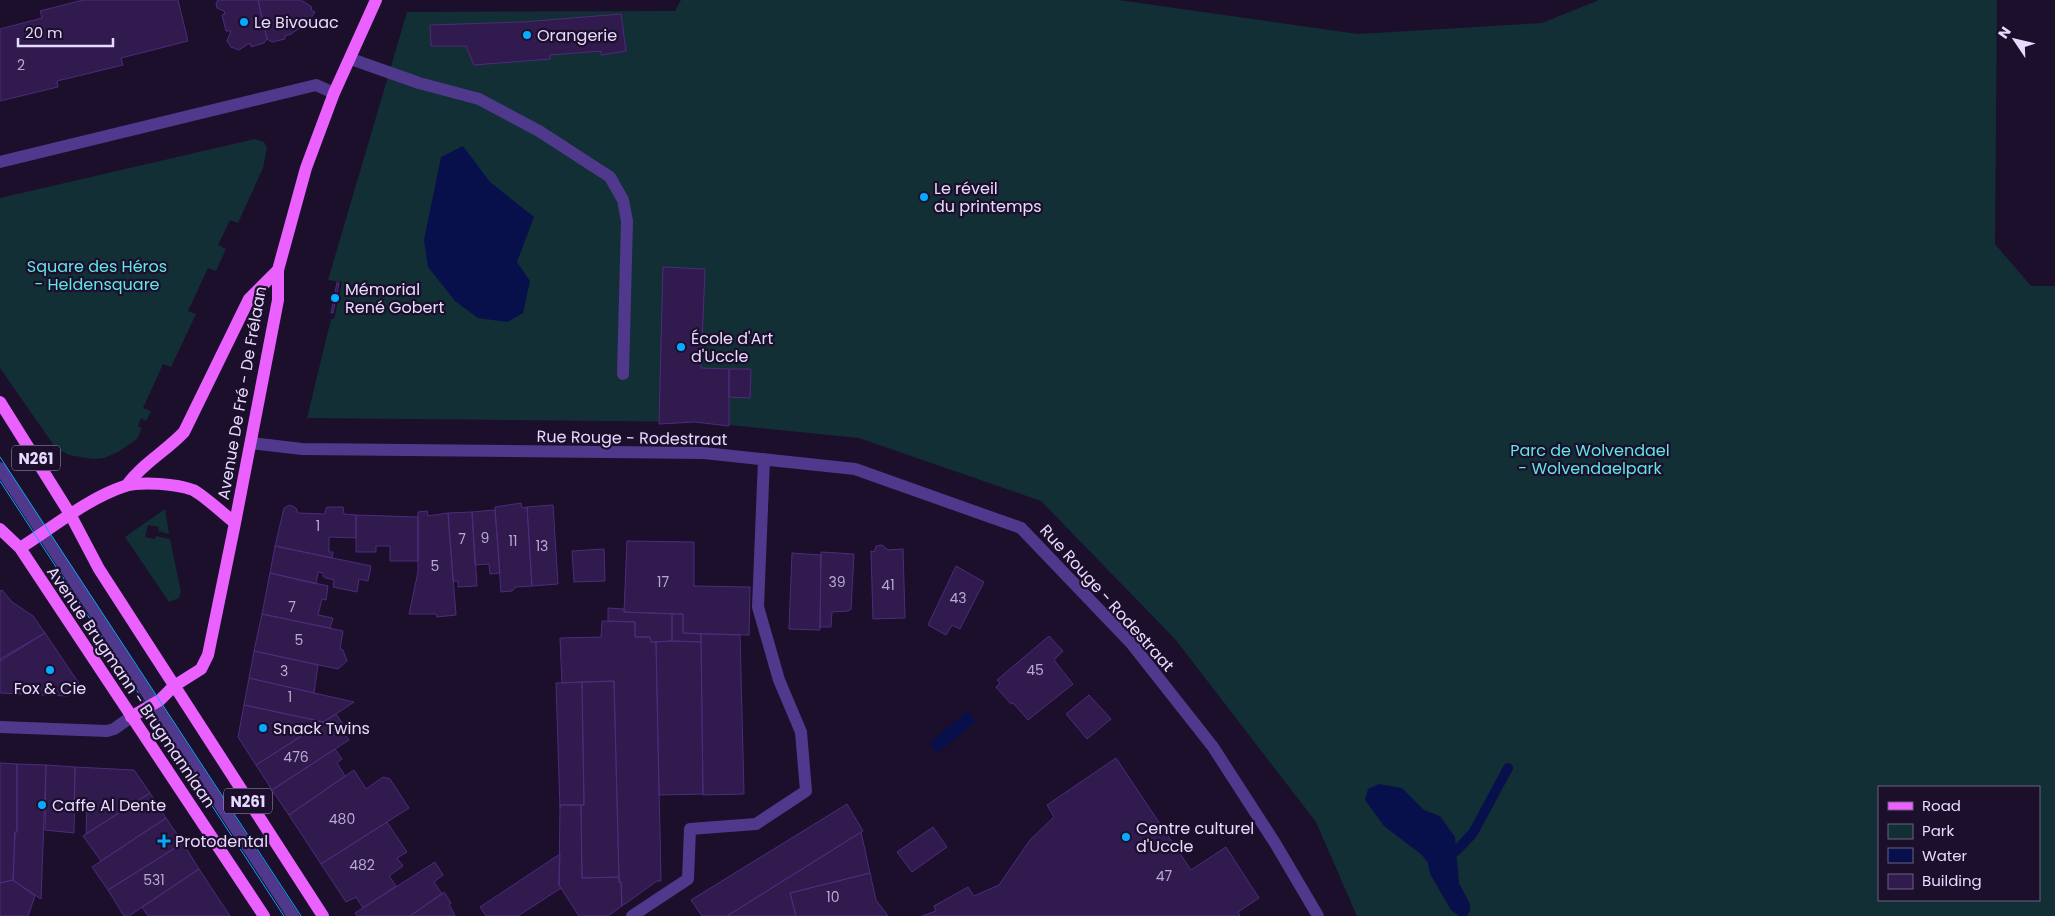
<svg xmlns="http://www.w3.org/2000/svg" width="2055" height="916" font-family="Poppins,sans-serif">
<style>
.green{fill:#122f36;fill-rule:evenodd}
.water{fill:#08104c}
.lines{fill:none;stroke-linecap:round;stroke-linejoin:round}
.stream{stroke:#08104c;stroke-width:10}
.building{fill:#311a4e;stroke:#4e2b7b}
.minor{stroke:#50388d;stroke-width:12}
.major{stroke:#ea61ff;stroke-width:12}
.tram{stroke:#06abff;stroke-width:1}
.poi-dot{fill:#06abff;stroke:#1b0f2b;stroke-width:2}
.labels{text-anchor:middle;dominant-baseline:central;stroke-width:4.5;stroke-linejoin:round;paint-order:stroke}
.number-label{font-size:14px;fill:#baaad3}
.shield{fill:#1b0f2b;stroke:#aa9dbf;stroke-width:1}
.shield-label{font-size:15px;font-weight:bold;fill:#e7daff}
.poi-label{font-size:16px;fill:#e7daff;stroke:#1b0f2b;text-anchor:start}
.park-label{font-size:16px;fill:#5ee7e6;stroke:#1b0f2b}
.street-label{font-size:16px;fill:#e7daff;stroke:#1b0f2b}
</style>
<rect width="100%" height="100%" fill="#1b0f2b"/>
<path class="green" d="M681 0H1118L1358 34 1542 23 1599 0H1997L1995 244 2031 286H2055V916H1357L1316 822 1175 639 1041 501 859 438 701 422 307 418 331 319H334L342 282 328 280 407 12 675 11ZM1879 787H2039V900H1879Z
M255 139 264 142 267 148 263 168 238 223 230 220 218 245 226 249 216 271 208 268 188 311 196 314 171 367 163 364 143 408 151 411 146 421 141 418 138 426 142 428 137 439 118 452 104 458 93 459 69 455 55 447 0 368V198Z
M165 509 169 534 158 531 159 527 148 525 145 537 155 539 156 536 170 539 181 592 179 598 169 602 125 537Z"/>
<path class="water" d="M463 146 490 182 534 217 517 262 530 281 523 313 507 322 478 318 455 301 428 267 424 240 441 157Z
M968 711 976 722 937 753 929 743Z
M1379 784 1402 788 1424 810 1440 816 1455 837 1459 883 1470 904V911L1467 916H1459L1451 910 1430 874 1428 863 1422 855 1384 826 1365 800 1368 789Z"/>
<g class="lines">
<path class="stream" d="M1456 851 1473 833 1508 768"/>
</g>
<path class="building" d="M83 0H178L188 41 121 58 123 65 57 81 58 87 0 101V29L42 18 40 11Z
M218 0H258L267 39 264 43 251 47V44H248L239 50 231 47 227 41 231 31H226L222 15 225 14 224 11 217 8 216 3Z
M258 0H301L312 7 311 10 315 12 307 24 303 23 301 27 291 34 285 36V39L272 42 267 39Z
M621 14 626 51 601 55V51L550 55V59L474 65 466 46H431L430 25 523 22Z
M663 267 705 269 701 368 729 369V426L695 422 659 424Z
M337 282 339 283 337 295 333 313H331Z
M729 369H751L750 398 729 397Z
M521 503 522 508 527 507 532 586 516 587 512 591 501 592 495 507Z
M290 505 296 508 298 513 325 514 326 508 328 507H343L344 514 356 515V538L329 537V552H333L332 558 275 546 284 508Z
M553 505 558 584 532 586 527 507Z
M495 510 500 573 490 574 489 564 475 565 472 512Z
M427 511 428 516 448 513 456 615 437 617 436 614H409L418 572V512Z
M472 512 477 586 458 587V581H453L448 513Z
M356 515 418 517V561H390V546H376V552H356Z
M627 541 694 542V586L750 587 749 635 683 633V614L624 612Z
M882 545 888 550 903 549 905 618 873 619 871 551 874 552 876 546Z
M275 546 371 566 368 581 359 579 357 592 333 587 334 580 326 578 323 576V573L318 572 316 584 270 573Z
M604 549 605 581 574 582 572 551Z
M821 552 854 554 851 609 848 611 832 612 831 627H820Z
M792 553 821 555 820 630 789 629Z
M956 566 984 582 960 629 952 625 946 635 928 625Z
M270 573 328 586 326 600 322 599 318 615 333 618 330 628 262 614Z
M2 590 12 602 33 616 45 633 0 661V591Z
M608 608 624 609V612L672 614V641L651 642 650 637H635V622L608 621Z
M262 614 343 631 340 649 343 650 347 661 338 669 254 651Z
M672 614H683V633L701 634V642L672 641Z
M602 621 635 622V637H650L651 642H656L661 881H657L622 906 621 882H619L614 681 562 683 560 638 601 637Z
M45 633 80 685 68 696 0 693V659Z
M701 634 740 635 744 794 703 795Z
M1049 636 1063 651 1054 660 1073 684 1028 720 1013 703 1011 704 996 687 1000 683 997 680Z
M672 641 701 642 703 794 659 795 656 642Z
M254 651 318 665 314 693 249 678Z
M249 678 314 693 354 702 324 722 244 705Z
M614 681 619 877 582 878 581 805H584L582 682Z
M582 682 584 805H560L561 808H560L556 683Z
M1089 695 1111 719 1087 739 1066 714Z
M244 705 324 722 256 765 238 737Z
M336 714 343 724 339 727 349 740 272 790 256 765Z
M335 749 342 759 337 763 345 776 289 815 272 790Z
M1116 758 1191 870 1226 847 1259 898 1238 912 1240 916H922L936 911 934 906 968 887 974 896 999 885 1030 840 1054 817 1047 805Z
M0 763 17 764V832H15L13 880 0 883Z
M17 764 46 765 41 899 13 880 15 832H17Z
M46 765 75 767 74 833 45 830Z
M75 767 134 770 150 793 86 834 87 806H74Z
M354 770 366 789 383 777 390 779 409 808 321 864 289 815Z
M150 793 166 818 101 861 83 836Z
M847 804 863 831 727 916H702L691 900Z
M560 805H581L582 878 619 877V882H621L622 906 608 916H579L559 885Z
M166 818 183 843 108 890 92 867Z
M387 822 407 852 397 858 403 866 389 876 396 886 363 908 356 897 346 902 321 864Z
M933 827 947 847 912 872 897 852Z
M861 832 870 873 790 893 796 916H727Z
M183 843 199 869 129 916H124L108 890Z
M560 854 559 885 561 888 518 916H486L480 907Z
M435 862 443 875 434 882 442 894 410 916H357L355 913Z
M199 869 230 916H148L142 907Z
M870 873 876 900 888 916H796L790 893Z
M13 880 35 896 28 916H0V883Z
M444 892 451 903 449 904 455 916H410Z"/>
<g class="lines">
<path class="minor" d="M351 59 419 83 479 99 539 131 610 177 623 200 627 221 623 374
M0 162 316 85 334 93
M251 443 302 449 704 453 855 469 1021 528 1131 643 1213 747 1275 843 1318 916
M0 468 293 916
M0 727 107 731 114 729 131 717
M632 916 688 879 690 829 756 824 806 791 801 732 779 680 758 607 764 459"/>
<path class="major" d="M0 402 70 514 99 569 323 916
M126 486C142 464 165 452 184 432L249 299 278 270
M0 529 20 548 264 916
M20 548C54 527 86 499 125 486 142 481 177 484 193 490 202 494 225 515 235 523
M131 717 160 700 174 686 201 669 208 655 235 523 278 300V270L306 168 334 93 376 0"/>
<path class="tram" d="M0 457 301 916
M0 481 284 916"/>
</g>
<g class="poi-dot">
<circle cx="244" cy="22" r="5"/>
<circle cx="527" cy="35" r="5"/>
<circle cx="924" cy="197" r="5"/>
<circle cx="335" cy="298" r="5"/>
<circle cx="681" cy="347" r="5"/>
<circle cx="50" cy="670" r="5"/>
<circle cx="263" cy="728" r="5"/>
<circle cx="42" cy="805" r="5"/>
<circle cx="1126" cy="837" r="5"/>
<path d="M161.5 833.5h5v5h5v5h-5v5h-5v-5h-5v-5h5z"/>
</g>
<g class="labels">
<g class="number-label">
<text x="21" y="65">2</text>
<text x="318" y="526">1</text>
<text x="485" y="538">9</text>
<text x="462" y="539">7</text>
<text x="513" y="541">11</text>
<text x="542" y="546">13</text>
<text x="435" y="566">5</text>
<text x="663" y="582">17</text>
<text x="837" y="582">39</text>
<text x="888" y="585">41</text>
<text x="958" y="598">43</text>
<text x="292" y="607">7</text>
<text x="299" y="640">5</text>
<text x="1035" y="670">45</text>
<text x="284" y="671">3</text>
<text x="290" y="697">1</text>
<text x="296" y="757">476</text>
<text x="342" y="819">480</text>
<text x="362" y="865">482</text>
<text x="1164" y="876">47</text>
<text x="154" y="880">531</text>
<text x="833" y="897">10</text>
</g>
<g class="shield">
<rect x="12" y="445.5" width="48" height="25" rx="4"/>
<rect x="224" y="788.5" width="48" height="25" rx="4"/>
</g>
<g class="shield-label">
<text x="36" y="458">N261</text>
<text x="248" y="801">N261</text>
</g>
<g class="poi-label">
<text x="254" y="22">Le Bivouac</text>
<text x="537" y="35">Orangerie</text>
<text x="934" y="188">Le réveil<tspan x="934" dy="18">du printemps</tspan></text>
<text x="345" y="289">Mémorial<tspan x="345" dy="18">René Gobert</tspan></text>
<text x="691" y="338">École d'Art<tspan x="691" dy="18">d'Uccle</tspan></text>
<text x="50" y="688" text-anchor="middle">Fox &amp; Cie</text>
<text x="273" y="728">Snack Twins</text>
<text x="52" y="805">Caffe Al Dente</text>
<text x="1136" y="828">Centre culturel<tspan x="1136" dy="18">d'Uccle</tspan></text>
<text x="175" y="841">Protodental</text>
</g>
<g class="park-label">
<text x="97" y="266">Square des Héros<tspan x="97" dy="18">- Heldensquare</tspan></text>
<text x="1590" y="450">Parc de Wolvendael<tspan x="1590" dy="18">- Wolvendaelpark</tspan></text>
</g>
<g class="street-label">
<text transform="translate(242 393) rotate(-80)">Avenue De Fré - De Frélaan</text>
<text transform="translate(632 438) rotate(1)">Rue Rouge - Rodestraat</text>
<text transform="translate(1107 598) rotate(48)">Rue Rouge - Rodestraat</text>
<text transform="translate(131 687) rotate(56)">Avenue Brugmann - Brugmannlaan</text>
</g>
</g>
<rect x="1878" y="786" width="162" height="115" fill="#1b0f2b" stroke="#6d6080"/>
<rect x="1888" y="802" width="25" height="8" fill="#ea61ff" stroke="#6d6080"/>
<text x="1922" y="811" font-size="15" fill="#e7daff">Road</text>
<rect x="1888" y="824" width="25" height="15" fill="#122f36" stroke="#6d6080"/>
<text x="1922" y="836" font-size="15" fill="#e7daff">Park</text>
<rect x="1888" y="848" width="25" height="15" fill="#08104c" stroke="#6d6080"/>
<text x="1922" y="861" font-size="15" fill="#e7daff">Water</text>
<rect x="1888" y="874" width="25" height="15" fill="#311a4e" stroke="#6d6080"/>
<text x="1922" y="886" font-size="15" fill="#e7daff">Building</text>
<g transform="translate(2015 40) rotate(305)" stroke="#1b0f2b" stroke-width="4" paint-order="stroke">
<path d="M0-4L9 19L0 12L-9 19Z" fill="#e7daff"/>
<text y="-8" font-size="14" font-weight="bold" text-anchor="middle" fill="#e7daff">N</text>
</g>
<path d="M18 38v8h95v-8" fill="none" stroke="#e7daff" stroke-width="2.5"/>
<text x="25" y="38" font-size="15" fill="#e7daff" stroke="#1b0f2b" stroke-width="4" paint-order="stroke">20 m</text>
</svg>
